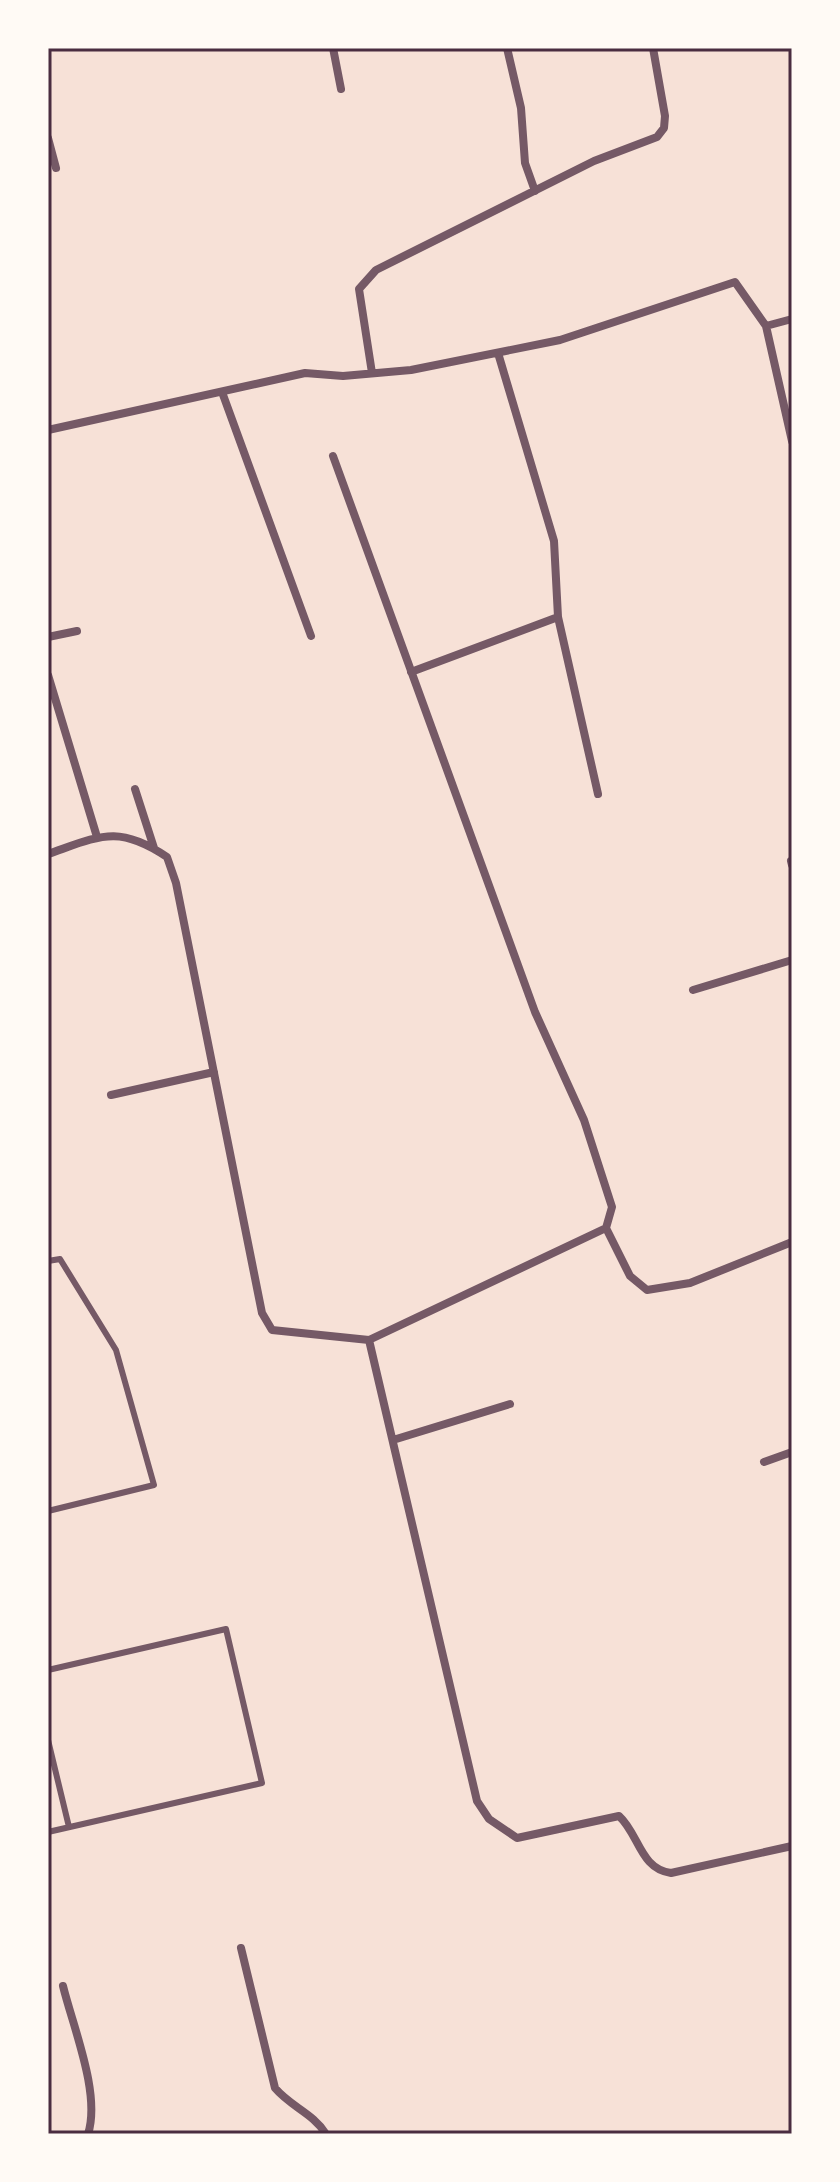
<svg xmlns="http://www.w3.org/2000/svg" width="840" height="2182" font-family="'Roboto Serif',serif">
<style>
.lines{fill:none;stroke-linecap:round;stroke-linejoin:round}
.service{stroke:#755966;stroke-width:6}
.minor{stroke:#755966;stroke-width:8}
.neatline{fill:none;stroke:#4a2c40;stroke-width:3}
</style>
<rect width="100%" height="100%" fill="#f7e1d7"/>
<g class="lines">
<path class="service" d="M48 1261 60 1259 116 1350 154 1485 48 1511
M48 1670 226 1629 262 1783 48 1832
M48 1740 69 1827"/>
<path class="minor" d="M333 48 341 89
M507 48 521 108 525 163 535 191
M48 138 56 168
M766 326 792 319
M372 373 359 289 376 270 594 161 657 137 664 128 665 116 653 48
M222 392 311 636
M48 430 305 373 343 376 411 370 560 340 735 282 766 326 792 441
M333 456 535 1012 584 1120 612 1207 606 1228
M558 617 598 794
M48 637 77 631
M411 672 558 617 554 541 498 353
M48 675 97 837
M135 789 154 848
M48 854C100 836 118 824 167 857L176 883 262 1313 272 1330 369 1340 477 1801 489 1819 517 1838 619 1816C639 1834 640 1869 671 1873L792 1846
M791 861 792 865
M693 990 792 960
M111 1095 214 1072
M369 1340 606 1228 630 1276 647 1290 690 1283 792 1242
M393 1440 510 1404
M764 1462 792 1452
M241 1948 275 2088C291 2107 313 2113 326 2134
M63 1986C73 2027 101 2094 88 2134"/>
</g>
<rect width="840" height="2182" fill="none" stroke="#fffaf5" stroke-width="100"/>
<rect x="50" y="50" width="740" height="2082" class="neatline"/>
</svg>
